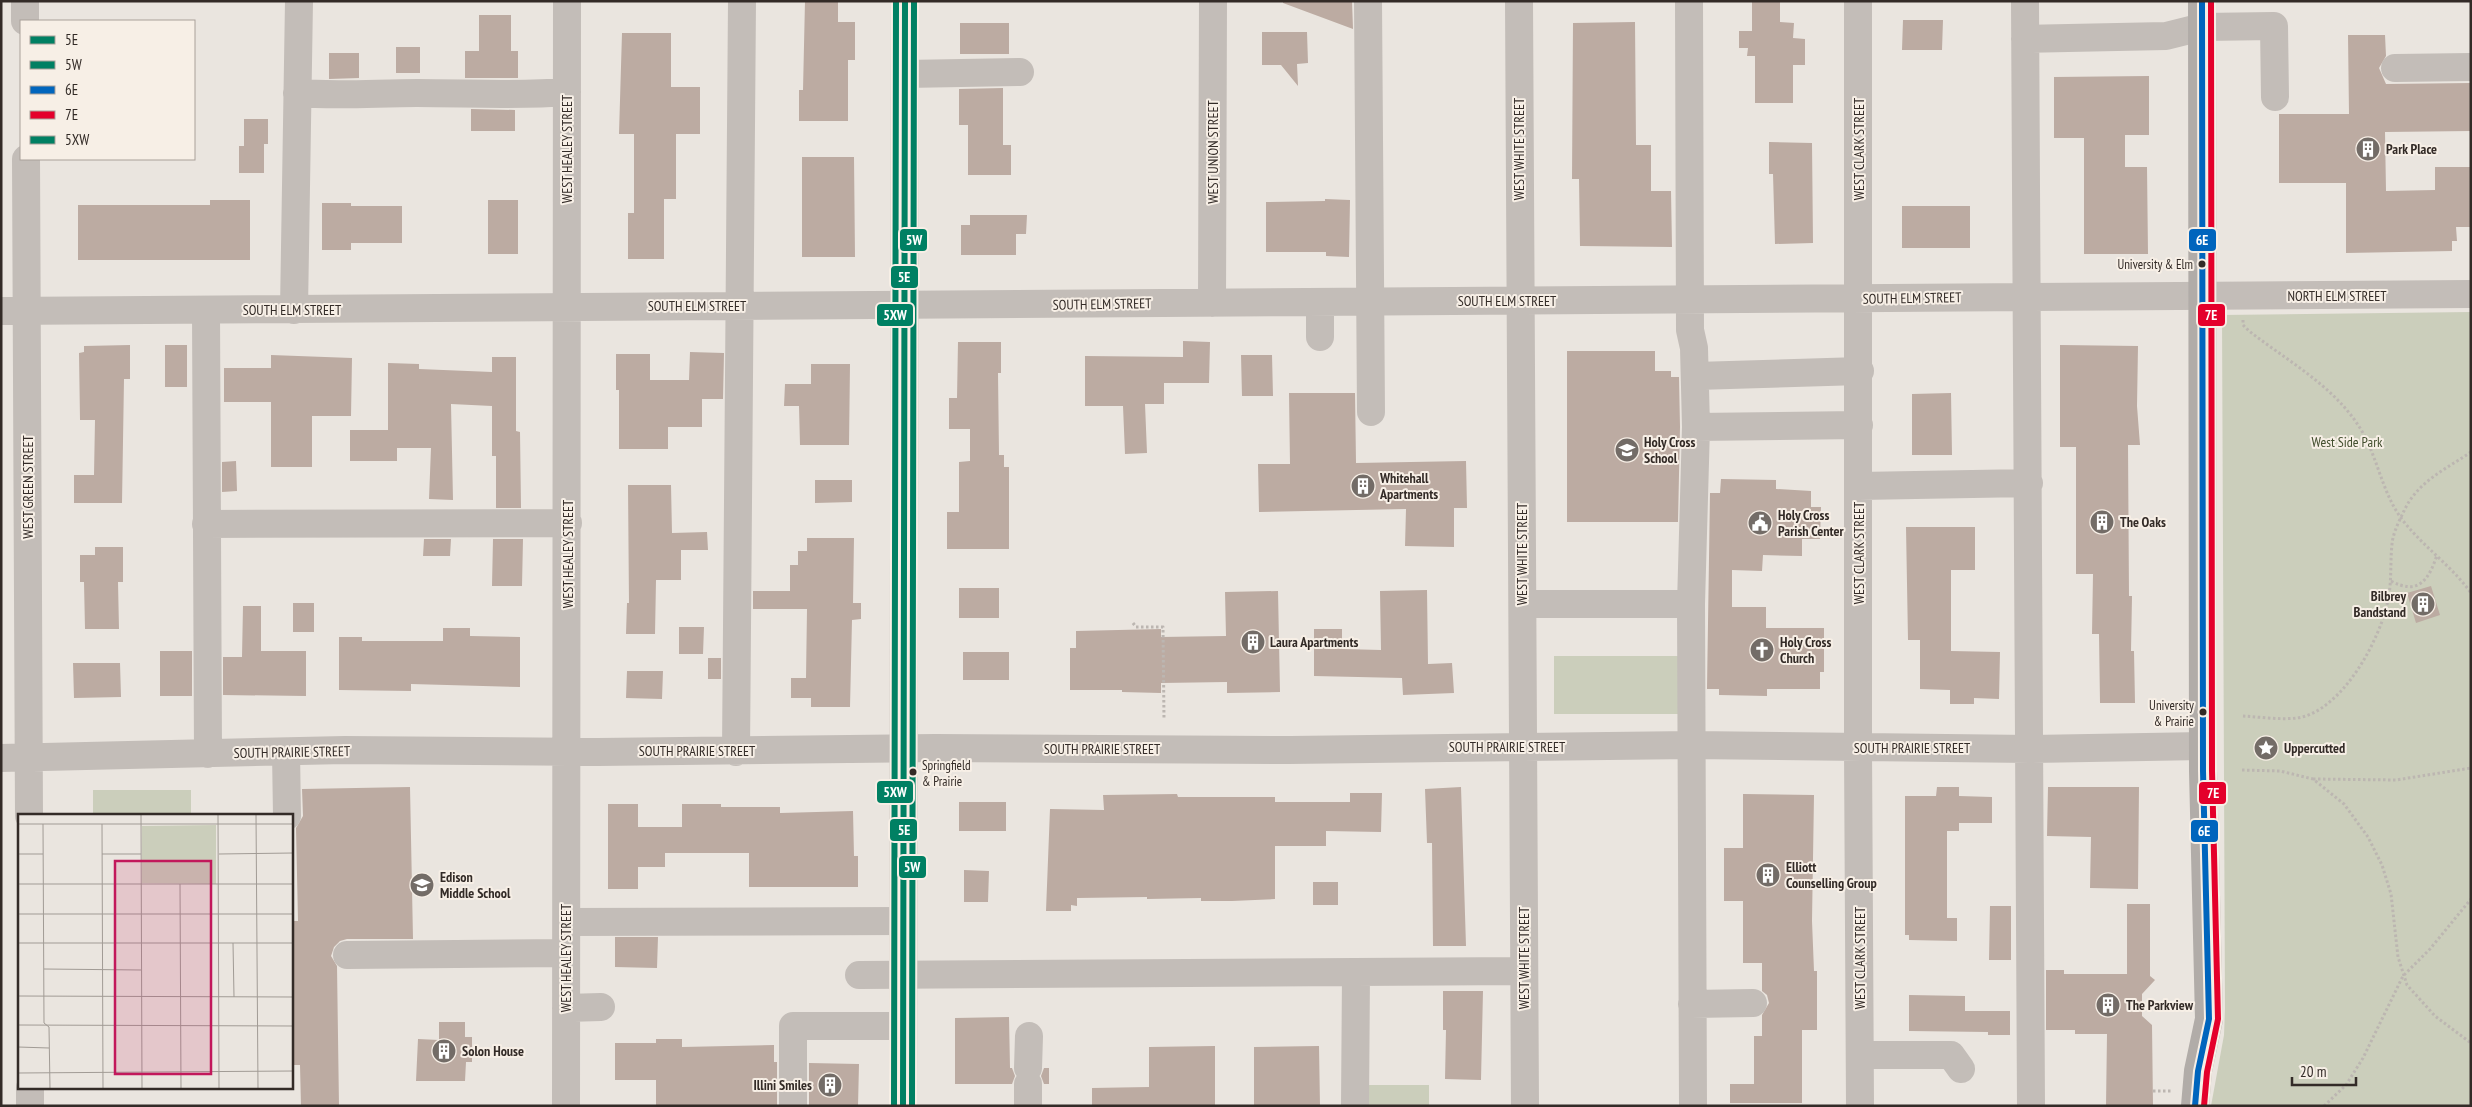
<svg xmlns="http://www.w3.org/2000/svg" width="2472" height="1107" font-family="'PT Sans Narrow',sans-serif">
<style>
.green{fill:#cbcebb}
.building{fill:#bcaba2}
.lines{fill:none;stroke-linecap:round;stroke-linejoin:round}
.path{stroke:#bcb6b1;stroke-width:3;stroke-dasharray:2.5 2.5;stroke-linecap:butt}
.minor{stroke:#c3bdb8;stroke-width:28}
.major{stroke:#b1aca8;stroke-width:28}
.bus-1-casing{stroke:#f7efe6;stroke-width:10}
.bus-2-casing{stroke:#f7efe6;stroke-width:10}
.bus-3-casing{stroke:#f7efe6;stroke-width:10}
.bus-4-casing{stroke:#f7efe6;stroke-width:10}
.bus-5-casing{stroke:#f7efe6;stroke-width:10}
.bus-1{stroke:#008063;stroke-width:6}
.bus-2{stroke:#008063;stroke-width:6}
.bus-3{stroke:#0065bd;stroke-width:6}
.bus-4{stroke:#e4002b;stroke-width:6}
.bus-5{stroke:#008063;stroke-width:6}
.bus-dot{fill:#332b27;stroke:#f7efe6;stroke-width:2}
.labels{text-anchor:middle;dominant-baseline:central;stroke-width:4;stroke-linejoin:round;paint-order:stroke}
.bus-label{font-size:13px;fill:#332b27;stroke:#f7efe6;text-anchor:end}
.street-label{font-size:14px;fill:#332b27;stroke:#f7efe6}
.poi-label{font-size:14px;font-weight:bold;fill:#332b27;stroke:#f7efe6;text-anchor:start}
.park-label{font-size:14px;fill:#424e2e;stroke:#f7efe6}
.inset-road{fill:none;stroke:#a19b95;stroke-width:1}
.view{fill:#c2185b;fill-opacity:0.15;stroke:#c2185b;stroke-width:2.5}
.inset-edge{fill:none;stroke:#332b27;stroke-width:2.5}
.line-badge{stroke:#f7efe6;stroke-width:2}
.badge-label{font-size:14px;text-anchor:middle;font-weight:bold;fill:#fff}
</style>
<rect width="100%" height="100%" fill="#eae5df"/>
<path class="green" d="M2471 312V1106H2211L2224 1035 2225 1009 2222 315Z
M1554 656H1681V714H1554Z
M93 790H191V816H93Z
M1365 1085H1429V1106H1365Z"/>
<path class="building" d="M805 1H838V22H855V60H848V121H799V90H803Z
M1283 1H1352L1353 29 1283 3Z
M1752 1H1780V22L1794 23 1793 38 1805 39V65H1793V103H1755V56H1747L1748 48H1739V31H1752Z
M479 15H511V51H518V78H465V51H479Z
M1903 20H1943L1942 50H1902Z
M1635 22 1636 145H1651V191H1671L1672 247 1580 246 1579 179H1572L1573 23Z
M960 23H1009V54H960Z
M1262 32H1307L1308 63 1297 64 1298 86 1281 65H1262Z
M622 33H671V87H700V134H676V199H664V259H628V213H634V134H619Z
M2348 35H2385L2386 56 2379 68 2386 84 2471 83V131L2385 132 2386 191 2435 190V167H2471V227H2456L2457 241H2452V251L2346 253V183H2279V114H2349Z
M396 47H420V73H396Z
M329 53H359V78L329 79Z
M2149 76V135H2125V167H2147L2148 254H2084V138H2054V77Z
M1003 88V145H1011V175H968V125H959V89Z
M471 109 515 110V131H471Z
M244 119H268V144H264V173H239V146H244Z
M1769 142 1812 143 1813 243 1775 244 1773 174H1769Z
M802 157H854L855 257H802Z
M1325 199 1350 200 1349 257 1326 256V252H1266V202L1325 201Z
M210 200H250V260H78V205H210Z
M488 200H518V254H488Z
M322 203H351V206H402V243H351V250H322Z
M1902 206H1970V248H1902Z
M970 215H1027L1026 234H1016V255H961V225H970Z
M1183 341 1210 342 1209 383H1164V404H1145L1147 453 1125 454 1123 406H1085V356L1183 357Z
M958 342H1001V373H998L999 455H1004V467H1009V549H947V512H959V462L970 461V429H949V398H957Z
M130 345V379H124L122 503H74V475H94L95 420H80L79 353 84 352V346Z
M165 345H187V387H165Z
M2060 345 2138 346 2137 406 2140 445H2128L2129 596H2132L2131 651H2134L2135 703H2100L2099 634H2092L2093 574H2076V447H2060Z
M1567 351H1655V371H1671V377H1679L1680 427 1678 522H1567Z
M690 352 724 353 723 399H702V427H668V449H619V390H616V354H650V380H689Z
M271 355 352 358 351 416H312V467H271V402H224V368H271Z
M1241 355H1272L1273 396H1242Z
M492 357H516V431L520 432 521 508H496V456H492V406L451 404 453 500 429 499 431 448H397V461H350V430H388V363L419 364V369L492 372Z
M811 364H850L849 445H800L799 406H784L785 384H811Z
M1289 393H1355L1356 463 1466 461 1467 508H1454V547L1405 546 1406 509 1259 512 1258 464H1290Z
M1951 393 1952 455H1912V394Z
M236 461 237 491 222 492V462Z
M1721 479 1776 480V489L1811 491V507H1821L1820 539H1802V556L1763 555 1762 571 1732 570V607H1766V628H1824V672H1820V689H1767V696L1719 695V689H1707L1710 493H1720Z
M815 480H852V502L815 503Z
M628 485H671L672 533 707 532 708 550H681V580H656L655 634H626L627 603H629Z
M1906 527H1975V570H1951V651L2000 652 1999 699 1974 698V704H1950V690L1920 689V640H1908Z
M807 538H854L853 603H861V619L852 620 850 707H811V698H791V678H806L807 609H753V591H790V565H798V551H807Z
M424 539H451L450 556H423Z
M493 539H523L522 586H492Z
M95 547H123V582H118L119 629H85L84 582H80V555H95Z
M2431 586 2440 615 2416 623 2407 593Z
M959 588H999V618H959Z
M1427 590 1428 664 1452 663 1454 693 1403 695 1402 678 1314 676V629H1342V649L1381 650 1380 591Z
M1278 591 1280 692 1227 693V682L1161 683V693L1122 692V690H1070V648H1076V631L1161 629V637L1226 636 1225 592Z
M293 603H314V632H293Z
M243 606H261V651H306V696L223 695V657H242Z
M679 627H704L703 654H679Z
M443 628H470V636L520 637V687L411 684V691L339 690V637H362V641H443Z
M160 651H192V696H160Z
M963 652H1009V680H963Z
M708 658H721V679H708Z
M73 663H120L121 697 74 698Z
M627 671H663L662 699 626 698Z
M410 787 413 939H347L340 941 334 947 331 956 337 966 339 1106H301L300 1065H291V921H298L296 828 303 816 302 789Z
M1461 787 1466 946H1433L1432 843H1427L1425 789Z
M1937 787H1959V796L1992 797V823H1959V831H1947V918H1957V941L1909 940V935H1905V796H1936Z
M2048 787H2139L2138 889 2090 888 2091 837 2047 836Z
M1350 793H1382L1381 832 1326 831V846H1275V899L1232 901H1201V898L1147 899V897L1077 898V906L1071 905V911H1046L1050 809 1104 810 1103 795 1177 794 1178 797H1275V802H1350Z
M1743 794 1814 795 1812 921 1814 971H1817V1030H1802V1103H1730V1084H1754V1036H1762V1015L1769 1003 1767 995 1762 991V963H1743V901H1724V848H1743Z
M959 802H1006V831H959Z
M608 804H638V827H682V804H721V807H780V813L853 811 854 856H858V887H749V853H665V867H638V889H608Z
M964 870 989 871 988 902H964Z
M1313 882H1338V905H1313Z
M2127 904H2150V976L2155 980 2142 994V1016L2152 1025 2153 1106H2106L2107 1034H2075V1030H2046V970H2064V974H2127Z
M1990 906H2011V960H1989Z
M615 937H658L657 968 615 967Z
M1443 991H1483L1481 1080 1445 1079 1446 1030H1443Z
M1909 995 1965 996V1011H2010V1035H1988V1032L1909 1031Z
M1009 1017 1010 1068H1012L1015 1076 1012 1084H955V1018Z
M439 1022H465V1037H472V1062H466L465 1081H416L418 1039 439 1040Z
M656 1039H682V1047L774 1045V1062H777V1106H656V1080H615V1043H656Z
M1215 1046V1106H1092V1088L1149 1087V1047Z
M1319 1046 1320 1106H1254V1047Z
M809 1063 859 1064 858 1106H809Z
M1044 1068H1049V1084H1044L1041 1076Z"/>
<g class="lines">
<path class="path" d="M2243 320V325L2249 331C2285 359 2330 384 2356 422 2377 451 2380 489 2401 518 2422 546 2451 565 2471 593
M2391 581C2419 596 2429 579 2437 555
M1133 623 1136 627H1163L1164 719
M2243 716C2260 717 2280 720 2297 718 2341 712 2380 641 2388 600 2392 581 2390 562 2392 544 2393 533 2399 521 2404 511 2417 482 2446 469 2471 452
M2242 770 2280 771 2313 779 2344 804 2368 837 2382 865 2391 894 2398 957 2407 985 2435 1016 2471 1043
M2313 779 2396 780 2471 768
M2153 1091H2171
M2324 1106 2346 1085 2363 1058 2403 976 2430 949 2471 899"/>
<path class="minor" d="M25 1V21
M1368 1 1371 412
M1519 1 1525 1106
M1689 1 1690 330 1694 348 1696 427 1691 604 1693 1106
M1858 1V748L1860 1106
M2025 1 2031 1106
M2025 39 2166 36 2202 27 2274 26 2275 97
M2395 68 2471 67
M905 74 1020 72
M297 93C337 96 377 93 417 93 467 93 517 96 567 92
M26 159 29 816
M1212 303 1213 1
M1320 303V337
M294 310 299 1
M1 311 2471 294
M206 311 208 754
M1696 376 1860 371
M1696 427 1859 425
M1859 486 2029 483
M206 524 568 523
M1523 604H1691
M286 752 287 816
M736 752 742 1
M1 758 345 750 598 752 935 748 1290 750 1692 745 2030 749 2203 746
M567 922 903 921
M347 955 566 953
M859 975 1524 971
M1692 1004 1753 1003
M566 1008 601 1007
M1860 1055H1951L1961 1069
M1028 1068 1029 1036
M1028 1084V1106
M30 1088V1106
M566 1106 567 1
M793 1106V1026H903
M1355 1106 1356 974"/>
<path class="major" d="M903 1106 905 1
M2195 1106 2198 1071 2209 1019 2203 771 2202 1"/>
<defs>
<path id="bus-1" d="M903 1106 905 1"/>
<path id="bus-2" d="M912 1106 914 1"/>
<path id="bus-3" d="M2195 1106 2198 1071 2209 1019 2203 771 2202 1"/>
<path id="bus-4" d="M2204 1106 2207 1072 2218 1019 2212 771 2211 1"/>
<path id="bus-5" d="M894 1106 896 1"/>
</defs>
<use href="#bus-1" class="bus-1-casing"/>
<use href="#bus-2" class="bus-2-casing"/>
<use href="#bus-3" class="bus-3-casing"/>
<use href="#bus-4" class="bus-4-casing"/>
<use href="#bus-5" class="bus-5-casing"/>
<use href="#bus-1" class="bus-1"/>
<use href="#bus-2" class="bus-2"/>
<use href="#bus-3" class="bus-3"/>
<use href="#bus-4" class="bus-4"/>
<use href="#bus-5" class="bus-5"/>
</g>
<defs>
<symbol id="building-disc" viewBox="-11 -11 22 22"><circle r="9.5" fill="#736c67" stroke="#f7efe6"/><path d="M-4-6H4V6H1V3H-1V6H-4ZM-2.5-4.3h1.7v1.8h-1.7ZM.8-4.3h1.7v1.8H.8ZM-2.5-1h1.7V.8h-1.7ZM.8-1h1.7V.8H.8Z" fill="#fff"/></symbol>
<symbol id="school-disc" viewBox="-11 -11 22 22"><circle r="9.5" fill="#736c67" stroke="#f7efe6"/><path d="M0-5L7-2L0 1L-7-2ZM-4 1L0 2.5L4 1V4Q0 6-4 4Z" fill="#fff"/></symbol>
<symbol id="civic-disc" viewBox="-11 -11 22 22"><circle r="9.5" fill="#736c67" stroke="#f7efe6"/><path d="M-.6-6.5H3V-4.5H.6V-3L4-1V1h2V6H-6V1h2V-1L-.6-3ZM-1.2 2.5V6h2.4V2.5Z" fill="#fff"/></symbol>
<symbol id="church-disc" viewBox="-11 -11 22 22"><circle r="9.5" fill="#736c67" stroke="#f7efe6"/><path d="M-1.2-6h2.4v3.5h3.3v2.4h-3.3V6h-2.4V-.1h-3.3v-2.4h3.3Z" fill="#fff"/></symbol>
<symbol id="sight-disc" viewBox="-11 -11 22 22"><circle r="9.5" fill="#736c67" stroke="#f7efe6"/><path d="M0-6L1.8-2.2L6-1.7L2.9 1.2L3.7 5.4L0 3.3L-3.7 5.4L-2.9 1.2L-6-1.7L-1.8-2.2Z" fill="#fff"/></symbol>
</defs>
<g fill-rule="evenodd">
<use href="#building-disc" x="2354" y="135" width="28" height="28"/>
<use href="#school-disc" x="1613" y="436" width="28" height="28"/>
<use href="#building-disc" x="1349" y="472" width="28" height="28"/>
<use href="#building-disc" x="2088" y="508" width="28" height="28"/>
<use href="#civic-disc" x="1746" y="509" width="28" height="28"/>
<use href="#building-disc" x="2409" y="590" width="28" height="28"/>
<use href="#building-disc" x="1239" y="628" width="28" height="28"/>
<use href="#church-disc" x="1748" y="636" width="28" height="28"/>
<use href="#sight-disc" x="2252" y="734" width="28" height="28"/>
<use href="#building-disc" x="1754" y="861" width="28" height="28"/>
<use href="#school-disc" x="408" y="871" width="28" height="28"/>
<use href="#building-disc" x="2094" y="991" width="28" height="28"/>
<use href="#building-disc" x="430" y="1037" width="28" height="28"/>
<use href="#building-disc" x="816" y="1071" width="28" height="28"/>
</g>
<g class="bus-dot">
<circle cx="2202" cy="264" r="4.5"/>
<circle cx="2203" cy="712" r="4.5"/>
<circle cx="913" cy="772" r="4.5"/>
</g>
<g class="labels">
<g class="bus-label">
<text x="2193" y="264">University &amp; Elm</text>
<text x="2194" y="705">University<tspan x="2194" dy="16">&amp; Prairie</tspan></text>
<text x="922" y="765" text-anchor="start">Springfield<tspan x="922" dy="16">&amp; Prairie</tspan></text>
</g>
<g class="street-label">
<text transform="translate(567 149) rotate(-90)">WEST HEALEY STREET</text>
<text transform="translate(1519 149) rotate(-90)">WEST WHITE STREET</text>
<text transform="translate(1859 149) rotate(-90)">WEST CLARK STREET</text>
<text transform="translate(1213 152) rotate(-90)">WEST UNION STREET</text>
<text x="2337" y="296">NORTH ELM STREET</text>
<text transform="translate(1912 298) rotate(-1)">SOUTH ELM STREET</text>
<text x="1507" y="301">SOUTH ELM STREET</text>
<text transform="translate(1102 304) rotate(-1)">SOUTH ELM STREET</text>
<text x="697" y="306">SOUTH ELM STREET</text>
<text x="292" y="310">SOUTH ELM STREET</text>
<text transform="translate(28 487) rotate(-90)">WEST GREEN STREET</text>
<text transform="translate(1859 553) rotate(-90)">WEST CLARK STREET</text>
<text transform="translate(568 554) rotate(-90)">WEST HEALEY STREET</text>
<text transform="translate(1522 554) rotate(-90)">WEST WHITE STREET</text>
<text x="1507" y="747">SOUTH PRAIRIE STREET</text>
<text x="1912" y="748">SOUTH PRAIRIE STREET</text>
<text x="1102" y="749">SOUTH PRAIRIE STREET</text>
<text x="697" y="751">SOUTH PRAIRIE STREET</text>
<text transform="translate(292 752) rotate(-1)">SOUTH PRAIRIE STREET</text>
<text transform="translate(566 958) rotate(-90)">WEST HEALEY STREET</text>
<text transform="translate(1524 958) rotate(-90)">WEST WHITE STREET</text>
<text transform="translate(1860 958) rotate(-90)">WEST CLARK STREET</text>
</g>
<g class="poi-label">
<text x="2386" y="149">Park Place</text>
<text x="1644" y="442">Holy Cross<tspan x="1644" dy="16">School</tspan></text>
<text x="1380" y="478">Whitehall<tspan x="1380" dy="16">Apartments</tspan></text>
<text x="1778" y="515">Holy Cross<tspan x="1778" dy="16">Parish Center</tspan></text>
<text x="2120" y="522">The Oaks</text>
<text x="2406" y="596" text-anchor="end">Bilbrey<tspan x="2406" dy="16">Bandstand</tspan></text>
<text x="1270" y="642">Laura Apartments</text>
<text x="1780" y="642">Holy Cross<tspan x="1780" dy="16">Church</tspan></text>
<text x="2284" y="748">Uppercutted</text>
<text x="1786" y="867">Elliott<tspan x="1786" dy="16">Counselling Group</tspan></text>
<text x="440" y="877">Edison<tspan x="440" dy="16">Middle School</tspan></text>
<text x="2126" y="1005">The Parkview</text>
<text x="462" y="1051">Solon House</text>
<text x="812" y="1085" text-anchor="end">Illini Smiles</text>
</g>
<g class="park-label">
<text x="2347" y="442">West Side Park</text>
</g>
</g>
<g transform="translate(18 814)">
<rect width="275" height="275" fill="#eae5df"/>
<path d="M198 11V70L124 69V12Z" fill="#cbcebb"/>
<path class="inset-road" d="M123 0 124 275M200 0 201 275M238 0 240 275M0 10H238M25 10 26 209 31 213 32 275M84 10 85 275M238 10H275M0 40H25M84 40H123M201 40 275 39M0 70H275M162 70 163 275M0 100H275M0 129H275M215 129 216 183M26 155 123 156M0 182 275 183M0 211 275 212M0 233 31 234M0 259 275 257"/>
<path class="view" d="M97 47H193V260H97Z"/>
<rect width="275" height="275" class="inset-edge"/>
</g>
<g class="line-badge">
<rect x="899" y="228" width="29" height="24" rx="5" fill="#008063"/>
<rect x="2188" y="228" width="29" height="24" rx="5" fill="#0065bd"/>
<rect x="890" y="265" width="29" height="24" rx="5" fill="#008063"/>
<rect x="876" y="303" width="38" height="24" rx="5" fill="#008063"/>
<rect x="2197" y="303" width="29" height="24" rx="5" fill="#e4002b"/>
<rect x="876" y="780" width="38" height="24" rx="5" fill="#008063"/>
<rect x="2198" y="781" width="29" height="24" rx="5" fill="#e4002b"/>
<rect x="889" y="818" width="29" height="24" rx="5" fill="#008063"/>
<rect x="2190" y="819" width="29" height="24" rx="5" fill="#0065bd"/>
<rect x="898" y="855" width="29" height="24" rx="5" fill="#008063"/>
</g>
<g class="badge-label">
<text x="914" y="245">5W</text>
<text x="2202" y="245">6E</text>
<text x="904" y="282">5E</text>
<text x="895" y="320">5XW</text>
<text x="2211" y="320">7E</text>
<text x="895" y="797">5XW</text>
<text x="2213" y="798">7E</text>
<text x="904" y="835">5E</text>
<text x="2204" y="836">6E</text>
<text x="912" y="872">5W</text>
</g>
<rect width="2472" height="1107" fill="none" stroke="#332b27" stroke-width="5"/>
<rect x="20" y="20" width="175" height="140" fill="#f7efe6" stroke="#a9a19a"/>
<rect x="30" y="36" width="25" height="8" fill="#008063" stroke="#a9a19a"/>
<text x="65" y="45" font-size="15" fill="#332b27">5E</text>
<rect x="30" y="61" width="25" height="8" fill="#008063" stroke="#a9a19a"/>
<text x="65" y="70" font-size="15" fill="#332b27">5W</text>
<rect x="30" y="86" width="25" height="8" fill="#0065bd" stroke="#a9a19a"/>
<text x="65" y="95" font-size="15" fill="#332b27">6E</text>
<rect x="30" y="111" width="25" height="8" fill="#e4002b" stroke="#a9a19a"/>
<text x="65" y="120" font-size="15" fill="#332b27">7E</text>
<rect x="30" y="136" width="25" height="8" fill="#008063" stroke="#a9a19a"/>
<text x="65" y="145" font-size="15" fill="#332b27">5XW</text>
<path d="M2292 1077v8h64v-8" fill="none" stroke="#332b27" stroke-width="2.5"/>
<text x="2300" y="1077" font-size="15" fill="#332b27" stroke="#f7efe6" stroke-width="4" paint-order="stroke">20 m</text>
</svg>
